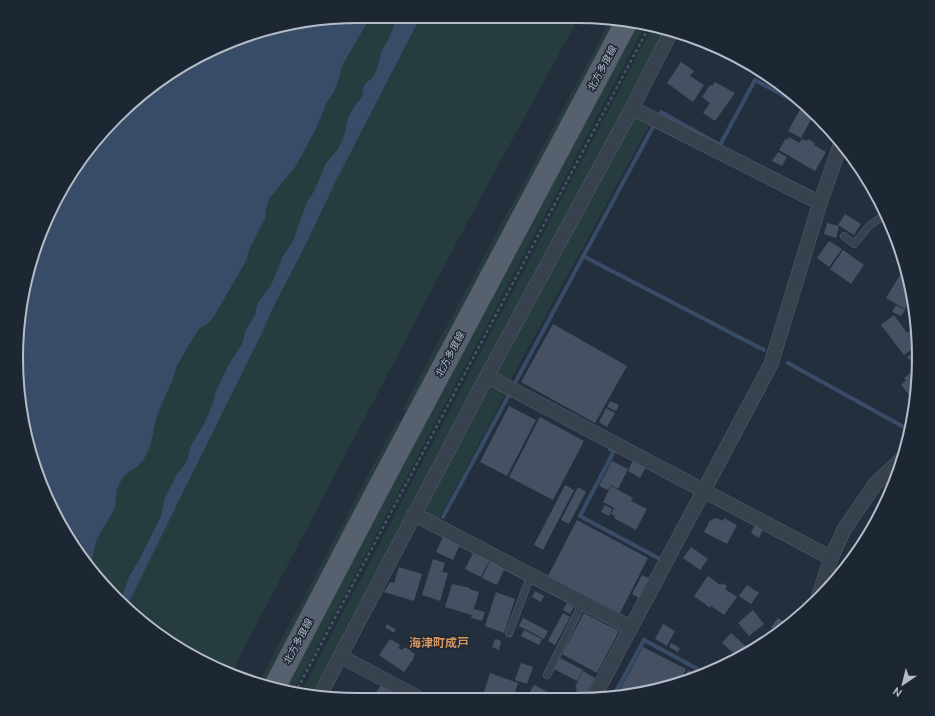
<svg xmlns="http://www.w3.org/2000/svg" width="935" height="716" font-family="Ubuntu,'Noto Sans JP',sans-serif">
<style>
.green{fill:#263c3f}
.water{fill:#394c67}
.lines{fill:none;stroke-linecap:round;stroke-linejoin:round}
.stream{stroke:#394c67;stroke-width:4}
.building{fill:#455162}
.service-casing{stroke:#565f6c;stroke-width:8}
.minor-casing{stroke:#565f6c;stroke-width:15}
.primary-casing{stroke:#414a57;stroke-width:23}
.path{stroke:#44595c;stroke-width:2.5;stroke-dasharray:3 3;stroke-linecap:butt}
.service{stroke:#38414e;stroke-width:7}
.minor{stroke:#38414e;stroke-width:14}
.primary{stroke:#56606e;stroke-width:22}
.labels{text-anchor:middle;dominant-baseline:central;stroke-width:3;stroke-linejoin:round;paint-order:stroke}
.street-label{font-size:10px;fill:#b4bcc9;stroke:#1d2633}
.quarter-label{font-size:12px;font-weight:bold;fill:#d59563;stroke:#1d2633}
.rim{fill:none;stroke:#b4bcc9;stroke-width:2}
</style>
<rect width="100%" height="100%" fill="#242f3e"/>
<path class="green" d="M371 16H398L387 42 382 50 376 71 373 77 364 85 362 97 355 105 346 128 344 136 338 149 326 163 314 191 310 197 293 241 283 256 271 285 257 304 255 315 246 329 242 344 229 364 215 393 214 400 205 422 190 447 187 460 177 474 165 497 161 516 139 560 129 575 120 603 90 568 96 541 115 508 117 489 122 479 128 472 136 468 152 430 157 415 173 379 177 367 195 335 200 328 207 325 213 318 241 270 247 259 249 250 265 219 266 209 269 199 296 166 317 127 327 102 334 92 339 79 341 66Z
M421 16 579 17 469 219 231 673 168 642 126 608 261 335 273 308 304 248 336 181Z
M611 19 619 20 409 414 402 410Z
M635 23 646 24 293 692 283 690Z
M653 26 669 29 313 697 300 694Z
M640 116 651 122 509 383 496 373 631 120Z
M495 385 507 391 438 521 425 513 423 509 489 386Z
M397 420 404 424 267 686 258 684Z"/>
<path class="water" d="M358 16H371L342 66 339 79 334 92 327 102 317 127 296 166 269 199 266 209 265 219 249 250 247 259 241 270 213 318 207 325 200 328 195 335 177 366 173 379 157 415 150 447 144 459 136 468 128 472 122 479 117 489 115 508 96 541 90 568 74 548 34 468 16 358 28 270 62 187 116 116 187 62 269 28Z
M398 16H421L336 181 304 248 273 308 261 335 126 608 120 603 129 576 139 560 161 516 165 497 177 474 187 461 190 447 205 422 214 400 215 393 229 364 242 344 246 329 255 315 257 304 271 285 283 256 293 241 307 202 314 191 326 163 338 149 344 136 348 118 355 105 362 97 364 85 373 77 376 71 382 50 387 42Z"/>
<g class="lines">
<path class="stream" d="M661 112 720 145 755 80 797 103 798 101
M583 256 764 350
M788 363 911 431
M516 381 653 127
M610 449 614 451 580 516 658 558
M443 517 509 395 511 396
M396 697 398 695
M613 697 644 640 705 673"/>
</g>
<path class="building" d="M721 48 728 51 734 55 729 58Z
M681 62 694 71 690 76 704 85 693 102 667 83Z
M715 82 735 93 715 121 703 113 710 103 702 97 710 85 712 86Z
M802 106 813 116 801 138 788 131Z
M789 137 799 143 802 139 807 141 808 139 815 143 814 145 826 152 815 171 779 150 786 138 787 140Z
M778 152 787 157 782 166 772 161Z
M845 214 861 224 854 235 838 225Z
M827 223 839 226 836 238 824 234Z
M829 241 842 249 829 267 817 258Z
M843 250 864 265 851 284 830 269Z
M900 275 909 281 912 292 913 296 905 309 886 298Z
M896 305 905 310 901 316 892 312Z
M894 315 907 333 910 330 917 339 918 345 904 355 881 325Z
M553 324 627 366 595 423 521 382Z
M918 349 919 355 911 361 907 357Z
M919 356V358L918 367 913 361Z
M916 368 918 370 915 396 914 394 911 397 901 385 906 380 904 378Z
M610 401 619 405 616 411 607 407Z
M509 406 536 420 507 476 480 462Z
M606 408 615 413 607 427 599 422Z
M540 417 584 441 553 500 509 477Z
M633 460 646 467 640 478 628 471Z
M612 461 628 469 618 489 611 485 608 490 599 486Z
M565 485 574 490 543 550 534 545Z
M611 486 633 498 631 501 647 509 636 530 614 518 615 516 611 514 614 508 603 502Z
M578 487 586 492 569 524 561 520Z
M605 505 612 509 609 516 601 512Z
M714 518 716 519 717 518 723 521 724 518 737 525 727 544 704 532 710 520 712 521Z
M577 520 648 558 620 613 548 576Z
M755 525 763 529 759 538 751 533Z
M444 535 461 543 453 560 436 552Z
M691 547 708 559 700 570 683 558Z
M473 553 489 561 481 577 465 569Z
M433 559 445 563 442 572 448 573 440 601 422 595Z
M490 561 505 568 497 585 482 578Z
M399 567 422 574 414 601 384 592 390 582 394 583Z
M642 575 649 578 639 598 632 594Z
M708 576 720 585 722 583 727 586 725 589 737 597 724 615 711 606 710 608 694 596Z
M452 584 470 588 469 589 479 592 472 615 445 607Z
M747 585 759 593 751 604 739 596Z
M535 591 544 596 541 602 532 597Z
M496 592 515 599 504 633 485 626Z
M567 603 574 607 570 614 563 610Z
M474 609 485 612 482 621 471 618Z
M753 610 764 624 749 636 738 623Z
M563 613 570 617 555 645 548 641Z
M584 613 619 631 597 673 562 654Z
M523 618 548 631 544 639 519 626Z
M778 618 788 625 778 633 771 627Z
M387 624 396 630 394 633 385 627Z
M663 624 675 631 667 646 655 639Z
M524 630 542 639 539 645 521 636Z
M731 633 750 650 748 652 738 657 722 643Z
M390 639 400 645 398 648 402 650 405 647 415 654 413 657 414 658 404 672 379 655Z
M495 639 501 641 499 650 492 647Z
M671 643 680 648 678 652 669 647Z
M643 647 686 669 679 684 621 697H616Z
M558 657 583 670 577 681 552 668Z
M521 663 533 667 527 684 515 680Z
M688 670 699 676 681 683Z
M583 671 595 678 585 697 575 693 577 688 575 687Z
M490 673 518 683 513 697H492L486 695V693L484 692Z
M382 684 393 692 390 697H373Z
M534 685 550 693 548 696 550 697H527Z
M367 693 373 697H364Z"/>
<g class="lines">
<defs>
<path id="service" d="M710 46 711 45
M844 236 854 244 870 225 886 214
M509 633 531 575
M547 675 583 602"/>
<path id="minor" d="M632 108 820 203
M487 376 831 558
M414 514 630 627
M817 601 831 558 845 528 876 483 902 459
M340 656 417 697
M319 697 487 376 632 108 672 30
M594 697 771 364 820 203 840 146"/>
<path id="primary" d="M274 688 377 491 627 21"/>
</defs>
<use href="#service" class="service-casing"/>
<use href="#minor" class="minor-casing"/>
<use href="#primary" class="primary-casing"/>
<path class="path" d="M295 693 650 25"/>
<use href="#service" class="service"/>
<use href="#minor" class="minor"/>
<use href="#primary" class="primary"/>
</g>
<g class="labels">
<g class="street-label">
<text transform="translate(602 68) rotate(-62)">北方多度線</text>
<text transform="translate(450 354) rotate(-62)">北方多度線</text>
<text transform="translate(298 641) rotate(-62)">北方多度線</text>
</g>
<g class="quarter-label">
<text x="439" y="642">海津町成戸</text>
</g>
</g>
<path d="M0 0H935V716H0ZM358 23H577A335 335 0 0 1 912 358V358A335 335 0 0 1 577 693H358A335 335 0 0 1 23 358V358A335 335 0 0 1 358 23Z" fill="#1d2633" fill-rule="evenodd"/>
<path class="rim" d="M358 23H577A335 335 0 0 1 912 358V358A335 335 0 0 1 577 693H358A335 335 0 0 1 23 358V358A335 335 0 0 1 358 23Z"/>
<g transform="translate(903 684) rotate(215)" stroke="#1d2633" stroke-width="3" paint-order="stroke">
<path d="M0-3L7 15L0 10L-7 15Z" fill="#b4bcc9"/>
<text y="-6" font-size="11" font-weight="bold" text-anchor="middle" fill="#b4bcc9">N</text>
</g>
</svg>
